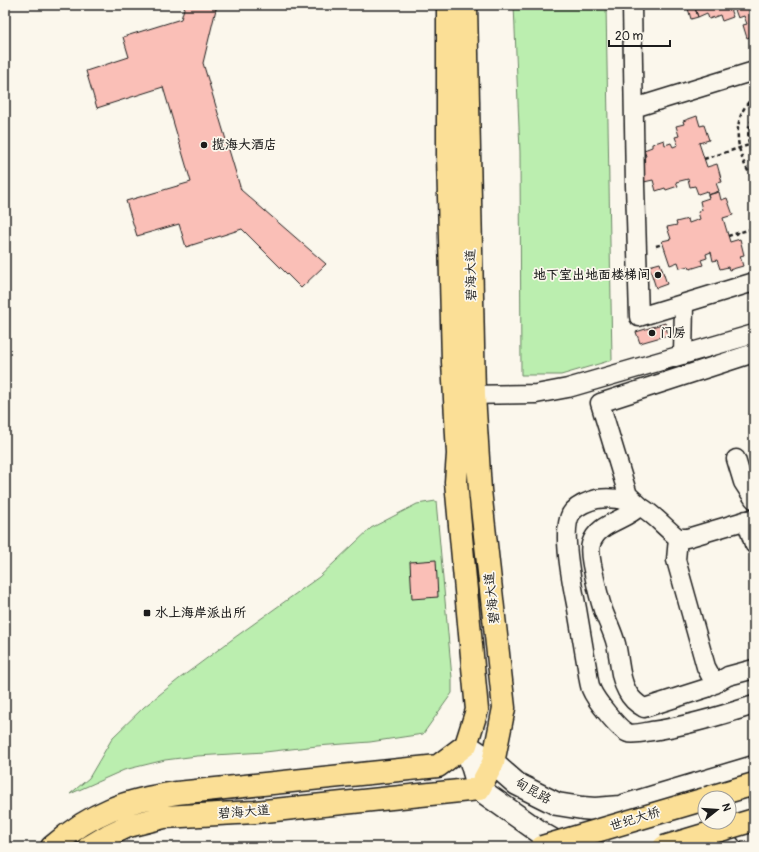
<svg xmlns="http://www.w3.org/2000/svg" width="759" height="852" font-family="Pangolin,'LXGW WenKai TC',sans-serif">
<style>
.green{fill:#bbeeaf;stroke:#6c8566}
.building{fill:#fabfb7;stroke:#1c1c1c}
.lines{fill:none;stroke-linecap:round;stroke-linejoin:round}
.street-casing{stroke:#1c1c1c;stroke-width:21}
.secondary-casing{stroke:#1c1c1c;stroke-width:25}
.primary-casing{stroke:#1c1c1c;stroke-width:25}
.path{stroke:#1c1c1c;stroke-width:2.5;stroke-dasharray:4 3;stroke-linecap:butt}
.street{stroke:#fbf7ec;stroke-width:18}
.secondary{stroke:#fbf7ec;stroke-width:22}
.primary{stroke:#fbdf96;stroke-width:22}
.highway-bridge-casing{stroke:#1c1c1c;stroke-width:25;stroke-linecap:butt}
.highway-bridge{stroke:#fbdf96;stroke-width:22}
.poi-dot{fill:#1c1c1c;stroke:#fbf7ec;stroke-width:1.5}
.labels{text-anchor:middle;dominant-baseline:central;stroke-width:3.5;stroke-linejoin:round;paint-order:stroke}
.poi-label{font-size:13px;font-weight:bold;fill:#1c1c1c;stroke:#fbf7ec;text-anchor:start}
.street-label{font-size:13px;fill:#1c1c1c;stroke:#fbf7ec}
</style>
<rect width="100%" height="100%" fill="#fbf7ec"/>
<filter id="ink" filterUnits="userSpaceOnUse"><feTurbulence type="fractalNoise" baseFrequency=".025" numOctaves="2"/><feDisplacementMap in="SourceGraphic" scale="8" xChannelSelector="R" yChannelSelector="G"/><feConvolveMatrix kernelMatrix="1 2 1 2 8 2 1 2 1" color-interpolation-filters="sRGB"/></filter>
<g filter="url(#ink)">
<path class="green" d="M514 5H606L612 360 561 375H521L520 152Z
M436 501 452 678V693L423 734 370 742 317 746 265 752 197 756 165 760 124 770 70 794 89 778 113 737 144 707 179 679 234 638 319 577 371 528 417 504Z"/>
<path class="building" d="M185 5H217L203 63 241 190 326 264 301 288 242 229 186 247 179 224 137 236 126 201 191 182 163 87 97 108 86 71 129 57 123 37 181 19Z
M687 5H694L698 17 691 19Z
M694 5H754V35L747 38 743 25 747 24 744 16 738 18 734 7 730 9 733 17 722 21 720 15 709 19 707 13 698 17Z
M697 116 700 126 704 125 709 140 699 143 707 167 717 164 722 182 716 183 719 191 708 195 707 191 698 194 695 186 690 187 688 179 676 182 678 186 666 190 665 188 656 191 653 180 644 182 637 159 646 156 644 150 652 147V144L664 140 665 145 671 143 673 147 678 145 675 137 679 136 676 126 684 124 683 121Z
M719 192 721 200 727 198 733 215 723 218 730 242 740 239 744 255 740 256 743 266 729 270 728 267 720 269 717 260 713 261 711 252 706 254 707 258 701 260 703 265 690 269 689 266 680 268 678 262 670 265 662 241 671 239 667 227 677 225 676 222 688 219 689 223 700 219 698 212 702 210 700 201 709 198 708 195Z
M660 263 667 284 656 288 649 266Z
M665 323 668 335 640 343 636 332Z
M436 560 438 597 412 599 410 562Z"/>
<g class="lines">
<defs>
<path id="street" d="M632 5 635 185 639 317 754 282
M634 108 754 71
M754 353 600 403 628 495 640 506C624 522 598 522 591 544 589 550 591 559 592 565 595 580 598 595 603 610 607 621 613 632 616 644 620 660 619 677 627 691 631 699 637 704 644 708L707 688 728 676 754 669
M683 355 684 304
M462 395 536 394 568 388 754 334
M736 459 743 482 754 499
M754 518 687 538H678C665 528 655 515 641 507 627 499 613 497 597 499 589 501 579 505 573 511 559 526 573 588 577 609 580 627 583 645 586 662 588 671 588 681 591 689 595 699 618 729 628 733 634 735 645 732 652 731 687 726 720 716 754 705
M746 520 754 544
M678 538 676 560 706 667 715 684"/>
<path id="secondary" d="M466 745 493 763 517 784 557 804 582 808 595 809 620 807 754 767
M466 745 479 789 544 835 565 847
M741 772C734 795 734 822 754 839"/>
<path id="primary" d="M52 847C92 812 126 800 177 793L438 766 466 745 477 710 456 482 458 454 453 362 448 155V5
M89 847 109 835 128 826 164 817 255 812 479 789 493 763 504 708 480 490 474 395 466 5"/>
</defs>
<use href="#street" class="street-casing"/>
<use href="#secondary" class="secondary-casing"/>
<use href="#primary" class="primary-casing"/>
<path class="path" d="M754 97C729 117 736 157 754 180
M748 102 754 108
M704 159 749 145C748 135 747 126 754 117
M728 236 754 228
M656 246 663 244"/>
<use href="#street" class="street"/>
<use href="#secondary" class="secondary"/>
<use href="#primary" class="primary"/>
<defs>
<path id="highway-bridge" d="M707 798 754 784
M542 847 705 799
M664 847 754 820"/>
</defs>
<use href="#highway-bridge" class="highway-bridge-casing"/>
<use href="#highway-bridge" class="highway-bridge"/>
</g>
</g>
<g class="poi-dot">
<circle cx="204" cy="145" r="4"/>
<circle cx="658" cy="275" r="4"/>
<circle cx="652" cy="333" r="4"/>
<rect x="143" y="609" width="8" height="8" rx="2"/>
</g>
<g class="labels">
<g class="poi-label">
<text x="212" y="145">揽海大酒店</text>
<text x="650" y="275" text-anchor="end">地下室出地面楼梯间</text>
<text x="660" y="333">门房</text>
<text x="155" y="613">水上海岸派出所</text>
</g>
<g class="street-label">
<text transform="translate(471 275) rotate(-91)">碧海大道</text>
<text transform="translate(492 598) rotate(-96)">碧海大道</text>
<text transform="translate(533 791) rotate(29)">甸昆路</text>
<text transform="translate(244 812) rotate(-4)">碧海大道</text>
<text transform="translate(635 819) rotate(-17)">世纪大桥</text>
</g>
</g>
<rect width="759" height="852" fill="none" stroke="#fbf7ec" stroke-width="20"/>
<rect x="10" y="10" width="739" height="832" fill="none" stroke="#1c1c1c" stroke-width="1.5" filter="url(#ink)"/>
<g transform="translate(717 810) rotate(73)"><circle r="19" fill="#fbf7ec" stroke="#a29f99"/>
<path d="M0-3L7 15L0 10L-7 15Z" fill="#1c1c1c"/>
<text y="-6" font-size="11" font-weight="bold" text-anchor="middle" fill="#1c1c1c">N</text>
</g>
<path d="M609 40v6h61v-6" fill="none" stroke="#1c1c1c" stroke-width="2"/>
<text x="615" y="40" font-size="12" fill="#1c1c1c" stroke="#fbf7ec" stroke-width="3" paint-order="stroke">20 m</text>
</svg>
